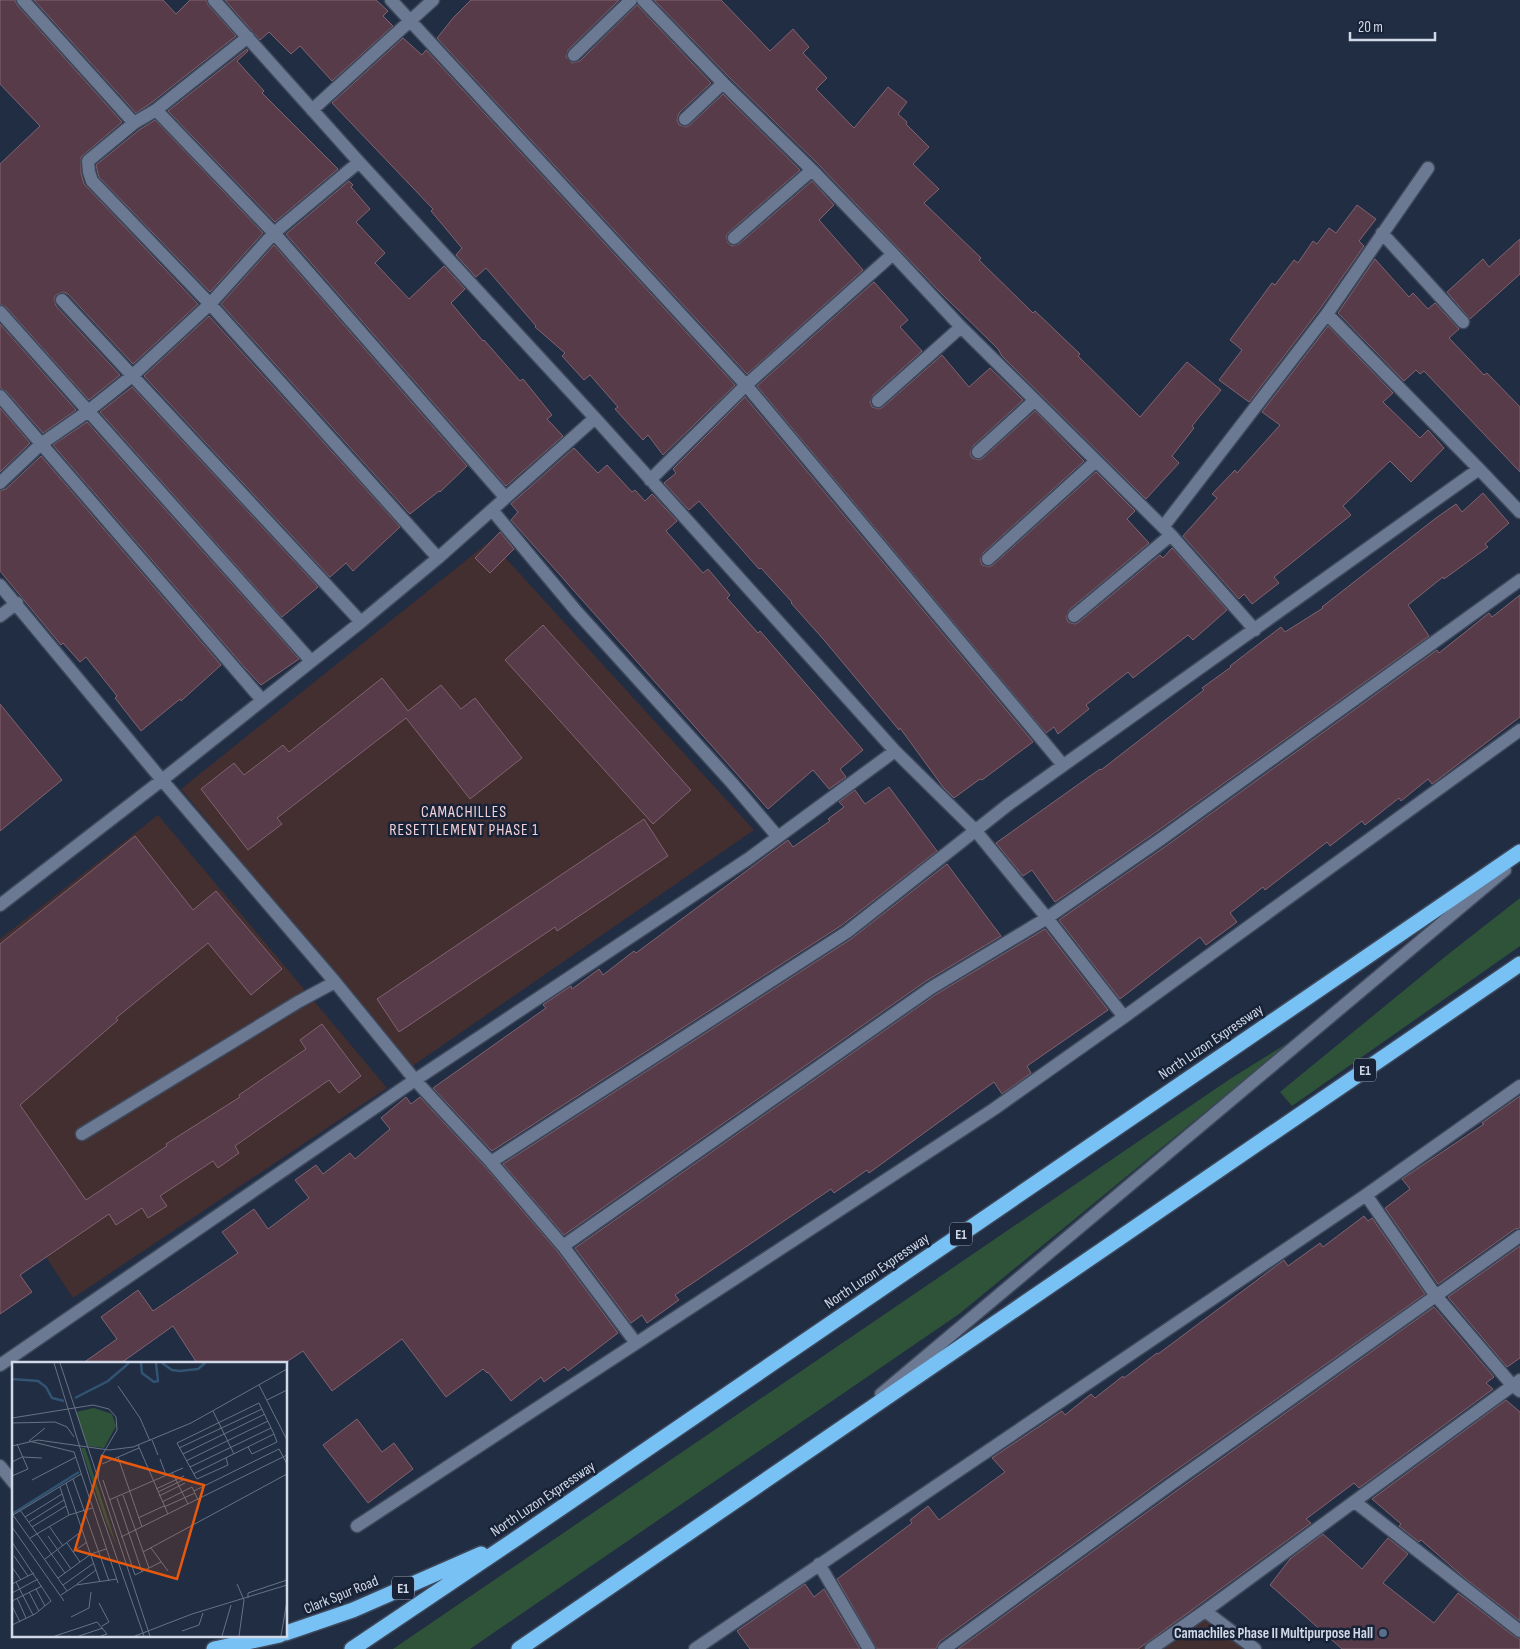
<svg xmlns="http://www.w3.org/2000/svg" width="1520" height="1649" font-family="'Sofia Sans Condensed',sans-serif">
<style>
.education{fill:#432e30}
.green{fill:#2f5338}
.building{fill:#573b48;stroke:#816371}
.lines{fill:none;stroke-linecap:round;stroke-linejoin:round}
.minor-casing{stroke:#3e485b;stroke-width:15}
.highway-casing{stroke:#3e485b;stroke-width:18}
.minor{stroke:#6c7993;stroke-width:12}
.highway{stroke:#77c1f4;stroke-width:15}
.service-dot{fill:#5c6f8a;stroke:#182338;stroke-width:2}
.labels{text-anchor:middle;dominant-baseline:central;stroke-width:5;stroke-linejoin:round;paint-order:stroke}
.shield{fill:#182338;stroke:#9aa2b3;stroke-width:1}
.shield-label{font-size:14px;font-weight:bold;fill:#d1d9e8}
.street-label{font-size:15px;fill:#d1d9e8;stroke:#182338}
.poi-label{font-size:15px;font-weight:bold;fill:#d1d9e8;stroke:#182338;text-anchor:end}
.neighbourhood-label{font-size:16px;letter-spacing:1px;fill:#f4d1d7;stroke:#182338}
.inset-river{fill:none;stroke:#315473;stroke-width:2.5}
.inset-road{fill:none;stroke:#677285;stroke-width:1}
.view{fill:#e8590c;fill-opacity:0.15;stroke:#e8590c;stroke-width:2.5}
.inset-edge{fill:none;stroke:#d1d9e8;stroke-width:2.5}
</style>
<rect width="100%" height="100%" fill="#212d43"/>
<path class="education" d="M490 541 754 830 411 1067 181 789Z
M158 815 387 1088 73 1298 0 1187V939Z
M1194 1607 1248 1649H1135Z"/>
<path class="green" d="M1520 898V946L1292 1106 1280 1092 1446 956Z
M1294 1039 959 1314 470 1649H393L1230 1079Z"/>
<path class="building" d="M0 0H15L17 5 122 122 81 157V173L84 184 198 304 133 364 68 294 64 292 57 294 54 298 56 306 120 375 89 400 6 307 0 304V164L40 126 0 84Z
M34 0H163L176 14 190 0H206L208 5 236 36 151 103 136 113Z
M225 0H376L388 11 383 16 393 26 332 81 300 46 291 54 269 32 260 40Z
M471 0H619L568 50 566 57 572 63 580 61 637 5 711 83 679 113 677 120 679 125 686 127 690 125 723 94 800 170 729 232 726 236 728 243 732 246 739 244 812 181 834 205 819 220 863 270 747 374 437 38 454 17Z
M654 0H721L770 51 793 29 809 47 803 53 827 78 816 89 854 128 888 87 907 102 898 114 907 122 906 124 929 147 913 164 939 189 924 203 981 258 979 260 1033 313 1035 311 1080 354 1078 356 1140 417 1187 362 1221 390 1192 426 1194 428 1172 456 1179 463 1146 499 1002 356 998 349 941 293 818 164 729 77Z
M403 38 422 55 426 50 735 385 663 455 648 435 643 440 615 409 618 407 590 375 584 380 562 356 565 353 535 327 536 326 486 268 476 277 456 255 462 248 431 211 433 209 332 103Z
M247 49 248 51 237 61 264 91 262 93 338 169 275 222 168 111Z
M155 120 263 233 210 292 99 177 97 170 96 165 139 130Z
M349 181 353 185 351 187 370 209 356 222 385 253 375 263 409 299 444 266 465 289 451 303 483 341 484 340 520 381 523 379 552 415 547 419 563 436 506 486 286 234Z
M1357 205 1376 219 1359 241 1364 246 1320 309 1249 402 1219 380 1242 350 1230 340 1272 283 1275 285 1294 260 1298 263 1313 241 1317 244 1329 228 1336 233Z
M1520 239V274L1470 319 1447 292 1483 259 1489 267Z
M274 245 467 466 440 492 439 491 410 514 221 304Z
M1375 259 1409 297 1413 293 1428 309 1435 303 1459 329 1449 338 1484 375 1487 373 1520 407V472L1424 371 1420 374 1416 370 1404 381 1338 313Z
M874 282 908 320 900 327 922 351 873 395 870 402 872 407 879 409 883 407 942 355 969 387 990 368 1023 400 973 446 970 453 972 458 979 460 983 458 1035 411 1084 461 983 553 980 560 982 565 989 567 993 565 1096 472 1135 511 1127 519 1149 543 1069 610 1066 617 1068 622 1075 624 1079 622 1160 555 1163 558 1172 548 1227 610 1193 640 1188 635 1133 678 1128 672 1086 705 1089 709 1058 734 1054 727 1046 733 757 386Z
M209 316 400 527 353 571 346 563 330 577 144 376Z
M0 324 76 410 43 433 6 391 0 388Z
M1328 326 1393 393 1383 402 1420 438 1428 430 1444 448 1411 482 1390 461 1343 506 1351 515 1274 577 1279 583 1252 604 1244 594 1239 599 1183 536 1217 498 1212 494 1235 470 1237 473 1280 425 1262 412Z
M132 387 318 587 282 617 100 412Z
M745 397 1033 742 982 780 980 779 954 798 943 787 900 728 899 730 824 640 791 603 792 602 761 568 759 569 699 501 689 510 664 483 676 473 673 469Z
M0 408 30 443 0 472Z
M87 422 299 659 261 685 246 669 53 445Z
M574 448 598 473 607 465 632 492 635 490 645 501 652 494 677 521 666 531 703 573 708 569 730 595 727 598 758 633 760 631 863 750 840 769 846 777 829 789 813 770 768 809 511 520 518 512 511 504Z
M41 456 221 665 181 701 180 699 141 731 115 698 117 696 86 657 80 662 63 643 61 645 0 571V491L6 489Z
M1483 493 1509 523 1485 544 1488 547 1444 579 1443 577 1408 605 1429 636 1156 832 1055 902 1032 870 1023 876 996 843 1100 769 1101 770 1204 690 1202 688 1231 667 1230 666 1281 627 1285 632 1323 608 1322 607 1436 518 1456 504 1462 512Z
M500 532 514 549 490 573 475 558Z
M1520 595V717L1432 784 1428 779 1401 801 1399 798 1365 825 1362 821 1330 846 1327 842 1265 890 1263 887 1230 913 1237 922 1206 945 1200 937 1120 999 1059 920 1166 846 1437 650 1439 653 1489 613 1492 617Z
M543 625 691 790 653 824 505 660Z
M382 678 408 711 441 685 461 709 475 698 522 758 470 799 406 718 277 818 282 824 248 850 201 789 234 763 244 775 283 745 289 752Z
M0 704 62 780 0 831Z
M889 787 937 851 842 925 492 1151 433 1088 546 1008 543 1005 544 1004 571 986 572 989 599 969 603 975 634 951 636 953 788 840 793 847 830 821 828 819 844 807 839 802 855 790 865 804Z
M644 819 668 856 557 931 555 927 399 1032 377 999Z
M135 836 193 910 216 891 282 969 251 995 208 943 116 1018 118 1020 20 1105 86 1200 167 1146 166 1144 240 1097 239 1095 306 1049 300 1040 322 1024 361 1076 339 1093 329 1080 235 1146 239 1153 218 1168 213 1161 160 1196 167 1206 148 1218 142 1208 116 1225 109 1214 20 1275 32 1292 0 1314V944Z
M947 864 1001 936 926 981 564 1235 503 1164 851 939Z
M1045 929 1108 1010 1027 1066 1031 1073 1002 1094 994 1082 869 1173 867 1170 834 1193 831 1189 675 1295 679 1300 647 1323 642 1315 631 1323 575 1248 935 995Z
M1520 1096V1228L1515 1229 1438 1284 1385 1208 1410 1189 1402 1179 1484 1124 1482 1123Z
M406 1097 411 1104 420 1097 485 1167 557 1251 618 1333 568 1371 564 1367 544 1382 541 1377 511 1401 488 1372 487 1373 483 1369 446 1397 402 1339 332 1391 303 1351 285 1363H197L173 1326 121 1363H83L117 1339 101 1317 138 1290 153 1311 238 1253 222 1232 254 1209 268 1229 309 1198 295 1180 316 1165 323 1174 350 1153 355 1159 390 1129 381 1118Z
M1364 1216 1368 1221 1372 1218 1425 1294 1162 1480 939 1642 936 1649H877L837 1579 912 1523 910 1520 928 1506 939 1520 1005 1472 992 1458 1062 1411 1065 1415 1091 1394 1095 1398 1123 1376 1124 1378 1157 1353 1158 1354 1284 1260 1288 1266 1320 1243 1323 1247Z
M1520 1246V1358L1507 1367 1448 1297Z
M1434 1307 1494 1377 1486 1383 1493 1389 1359 1488 1354 1483 1306 1519 1311 1523 1200 1604 1138 1649H958L1172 1494Z
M1506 1400 1520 1412V1621L1466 1579 1421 1540 1419 1542 1399 1526 1401 1524 1372 1499Z
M357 1419 382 1452 394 1443 413 1469 368 1503 323 1445Z
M1323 1534 1362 1569 1388 1538 1408 1554 1383 1583 1434 1623 1458 1593 1515 1637 1520 1639V1649H1342L1270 1585 1290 1559Z
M805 1584 814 1597 824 1589 860 1649H750L737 1631Z"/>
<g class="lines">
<defs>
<path id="minor" d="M23 0 134 123
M214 0 359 162 595 418 895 751 975 830 1047 918 1124 1017
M391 0 746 385 1063 765
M643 0 723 83 812 170 893 254 961 327 1171 535 1255 630
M248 37 156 110 134 123 88 161 89 172 92 181 210 304 438 558
M574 55 631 0
M156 110 274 233 505 497
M312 110 433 0
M685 119 723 83
M1382 233 1463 322
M734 238 812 170
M62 300 361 622
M0 312 311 661
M1327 314 1479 469 1520 512
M0 396 262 700
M878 401 961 327
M978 452 1035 400
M650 480 746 385 893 254
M0 483 41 444 87 412 132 376 210 304 274 233 359 162
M492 510 577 612 732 783 778 837
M1163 527 1327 314 1428 168
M988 559 1096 461
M0 585 162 780 335 982 415 1080 491 1162 563 1246 636 1343
M0 616 17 603
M1074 616 1171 535
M0 905 162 780 361 622 438 558 595 418
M82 1134 298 1002 335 982
M491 1162 847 932 1009 804 1479 469
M1366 1195 1436 1296 1512 1385 1520 1391
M563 1246 931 988 1047 918 1161 839 1520 580
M0 1365 415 1080 748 859 895 751
M881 1394 1505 870
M0 1466 14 1483
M1355 1502 1520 1631
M357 1526 994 1109 1124 1017 1520 730
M819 1564 869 1649
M1205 1611 1255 1649
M695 1649 1366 1195 1520 1086
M944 1649 1167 1487 1520 1236
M1151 1649 1205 1611 1520 1380"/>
<path id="highway" d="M286 1633 353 1610 481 1554
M214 1649 280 1635
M352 1649 517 1538 1520 852
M519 1649 1520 964"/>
</defs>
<use href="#minor" class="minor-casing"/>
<use href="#highway" class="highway-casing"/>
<use href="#minor" class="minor"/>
<use href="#highway" class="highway"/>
</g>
<circle class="service-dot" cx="1383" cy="1633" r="5"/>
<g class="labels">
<g class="shield">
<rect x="1354" y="1058.5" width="22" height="23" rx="4"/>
<rect x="950" y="1222.5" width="22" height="23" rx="4"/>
<rect x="392" y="1576.5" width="22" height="23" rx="4"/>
</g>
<g class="shield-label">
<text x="1365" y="1070">E1</text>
<text x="961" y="1234">E1</text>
<text x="403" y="1588">E1</text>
</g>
<g class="street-label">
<text transform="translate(1211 1042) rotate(-34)">North Luzon Expressway</text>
<text transform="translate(877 1271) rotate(-34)">North Luzon Expressway</text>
<text transform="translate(543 1499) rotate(-34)">North Luzon Expressway</text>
<text transform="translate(341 1595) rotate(-22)">Clark Spur Road</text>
</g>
<g class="poi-label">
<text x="1373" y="1633">Camachiles Phase II Multipurpose Hall</text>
</g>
<g class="neighbourhood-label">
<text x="464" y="812">CAMACHILLES<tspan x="464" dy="18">RESETTLEMENT PHASE 1</tspan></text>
</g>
</g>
<g transform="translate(12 1362)">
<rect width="275" height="275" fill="#212d43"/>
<path d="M82 46 100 52 104 64 92 86 75 84 64 50ZM69 86H73L105 185 94 159Z" fill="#2f5338"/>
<path class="inset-river" d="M129 1 130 11 142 20 146 19 144 1M150 1 160 8 168 9 186 7 193 1M0 17 26 19 34 25 40 36 52 39M63 36 96 19 117 1M0 152 67 110"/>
<path class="inset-road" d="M42 1 80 125 132 274M48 1 138 274M247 23 275 78M106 24 128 56 138 79M255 38 275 28M201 49 222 92M0 56 81 43 97 47 104 55 105 68 89 95 86 116M0 61 43 60 55 65 62 75M33 66 17 79 62 90 106 221M140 78 146 93M126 83 156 152M0 84 26 78 97 88 121 85 179 61 275 7M236 85 240 92 265 80 262 72M167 86 250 47M171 92 253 52M106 95 130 165M148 97 154 113M174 99 256 59M0 100 10 95 30 96M90 102 127 86M178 105 259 66M160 110 176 142M181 112 262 72 247 41 165 81 166 83 184 116 185 117 216 103 214 96M0 114 16 107 5 82M61 117 97 219M20 118 64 95M91 118 123 213 149 200M54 121 88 220M48 125 57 153M144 127 172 114M182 129 267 87 275 102M146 130 173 117M111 133 137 206M147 134 173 121M105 136 130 210M97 138 171 106M150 140 180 125 186 138M152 145 183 131M8 148 53 211M1 153 55 229M1 153 69 112M13 155 50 132M126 156 152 144M17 160 52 138M37 164 51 184M0 165 52 239M20 165 54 144M36 174 59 207M109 175 275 93M18 176 57 153 80 146M0 180 39 239 23 252 0 263M55 181 68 200M139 186 156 209M61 190 75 180M131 190 275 112M2 194 16 214M33 197 70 169M0 205 9 218M46 216 79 192 94 187M4 220 21 253M0 222 22 211M65 222 84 208M225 222 232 238 227 274M51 223 82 201M24 227 33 244M17 230 27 249M0 231 26 217M49 233 64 223 105 217M5 236 14 256M236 236V231L275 218M0 239 30 224M87 241 97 260 90 264M0 244 8 260M59 255 77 246 79 230M170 269 187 263 191 251M43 274 85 260 95 272 89 274M67 274 91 266M123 274 180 252 275 223M210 274 219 243M269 274 275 239"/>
<path class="view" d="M90 94 192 123 165 217 63 188Z"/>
<rect width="275" height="275" class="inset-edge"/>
</g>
<path d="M1350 32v8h85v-8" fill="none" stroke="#d1d9e8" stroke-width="2.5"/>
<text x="1358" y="32" font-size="15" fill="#d1d9e8" stroke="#182338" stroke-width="4" paint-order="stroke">20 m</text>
</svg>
